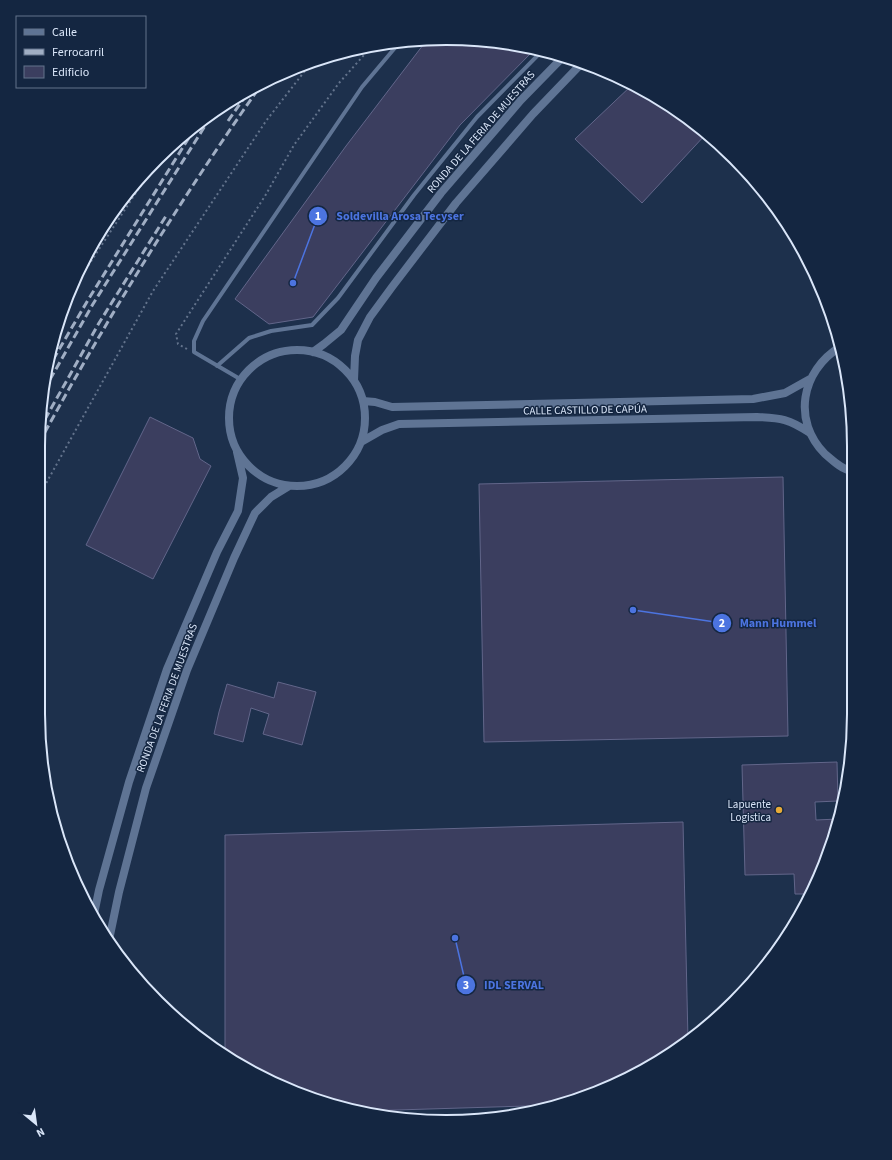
<svg xmlns="http://www.w3.org/2000/svg" width="892" height="1160" font-family="'Source Sans 3',sans-serif">
<style>
.building{fill:#3b3e5f;stroke:#62668a}
.lines{fill:none;stroke-linecap:round;stroke-linejoin:round}
.path{stroke:#63738c;stroke-width:2;stroke-dasharray:2 3;stroke-linecap:butt}
.service{stroke:#5f7494;stroke-width:4}
.minor{stroke:#5f7494;stroke-width:8}
.rail{stroke:#a0aec4;stroke-width:3;stroke-dasharray:8 4;stroke-linecap:butt}
.poi-dot{fill:#e8ab37;stroke:#142641;stroke-width:1.5}
.labels{text-anchor:middle;dominant-baseline:central;stroke-width:3;stroke-linejoin:round;paint-order:stroke}
.street-label{font-size:11px;fill:#dae6f9;stroke:#142641}
.poi-label{font-size:11px;fill:#dae6f9;stroke:#142641;text-anchor:end}
.rim{fill:none;stroke:#dae6f9;stroke-width:2}
.leader{fill:none;stroke:#4c74e0;stroke-width:1.5}
.callout-dot{fill:#4c74e0;stroke:#142641;stroke-width:1.5}
.mark-label{font-size:12px;text-anchor:middle;font-weight:bold;fill:#fff}
.callout-label{font-size:12px;text-anchor:middle;font-weight:bold;fill:#4c74e0;stroke:#142641;stroke-width:3;stroke-linejoin:round;paint-order:stroke}
</style>
<rect width="100%" height="100%" fill="#1d304c"/>
<path class="building" d="M446 38 526 46 535 49 460 125 313 317 269 324 235 299 346 146 423 45 427 40Z
M632 85 673 107 706 134 642 203 575 139Z
M150 417 193 438 200 459 211 466 153 579 86 545Z
M783 477 788 736 484 742 479 484Z
M278 682 316 692 302 745 263 734 269 714 251 708 243 742 214 734 219 712 227 684 274 698Z
M837 762 838 801 815 802 816 820 838 819 832 845 808 894H795L794 874 745 875 742 765Z
M683 822 688 1040 672 1053 602 1091 559 1105 364 1111 341 1108 242 1067 225 1054V835Z"/>
<g class="lines">
<path class="path" d="M69 295 158 159
M187 349 178 344 176 334 265 196 294 145 339 83 373 45
M39 496 153 291 266 121 311 63"/>
<path class="service" d="M217 366 249 338 271 331 312 325 338 298 414 195 477 117 542 51
M240 379 194 352V341L203 321 362 87 399 43"/>
<path class="minor" d="M840 347C801 371 792 421 825 454 832 460 841 469 851 471
M229 418a68 68 0 1 1 136 0a68 68 0 1 1-136 0Z
M313 352 324 344 341 330 376 278 441 193 521 100 563 57
M354 380 355 356 358 340 370 317 392 287 456 203 533 114 582 63
M363 401 375 402 392 407 753 399 785 393 810 379
M361 442 382 430 399 424 757 417C781 418 789 419 810 433
M93 919 99 890 129 782 167 669 217 552 238 511 243 478 237 452
M109 940 119 892 146 788 187 670 234 558 255 513 271 497 289 486"/>
<path class="rail" d="M228 121 249 91
M47 370 88 300 198 123
M44 390 93 304 215 110
M39 430 99 323 166 216
M39 443C106 320 180 200 261 85"/>
</g>
<circle class="poi-dot" cx="779" cy="810" r="4"/>
<g class="labels">
<g class="street-label">
<text transform="translate(481 132) rotate(-49)">RONDA DE LA FERIA DE MUESTRAS</text>
<text transform="translate(585 410) rotate(-1)">CALLE CASTILLO DE CAPÚA</text>
<text transform="translate(167 698) rotate(-70)">RONDA DE LA FERIA DE MUESTRAS</text>
</g>
<g class="poi-label">
<text x="771" y="804">Lapuente<tspan x="771" dy="13">Logistica</tspan></text>
</g>
</g>
<path d="M0 0H892V1160H0ZM446 45H446A401 401 0 0 1 847 446V714A401 401 0 0 1 446 1115H446A401 401 0 0 1 45 714V446A401 401 0 0 1 446 45Z" fill="#142641" fill-rule="evenodd"/>
<path class="rim" d="M446 45H446A401 401 0 0 1 847 446V714A401 401 0 0 1 446 1115H446A401 401 0 0 1 45 714V446A401 401 0 0 1 446 45Z"/>
<path class="leader" d="M293 283L318 216M633 610L722 623M455 938L466 985"/>
<g class="callout-dot">
<circle cx="293" cy="283" r="4"/>
<circle cx="633" cy="610" r="4"/>
<circle cx="455" cy="938" r="4"/>
<circle cx="318" cy="216" r="10"/>
<circle cx="722" cy="623" r="10"/>
<circle cx="466" cy="985" r="10"/>
</g>
<g class="mark-label">
<text x="318" y="220">1</text>
<text x="722" y="627">2</text>
<text x="466" y="989">3</text>
</g>
<g class="callout-label">
<text x="400" y="220">Soldevilla Arosa Tecyser</text>
<text x="778" y="627">Mann Hummel</text>
<text x="514" y="989">IDL SERVAL</text>
</g>
<rect x="16" y="16" width="130" height="72" fill="#142641" stroke="#63738b"/>
<rect x="24" y="29" width="20" height="6" fill="#5f7494" stroke="#63738b"/>
<text x="52" y="36" font-size="12" fill="#dae6f9">Calle</text>
<rect x="24" y="49" width="20" height="6" fill="#a0aec4" stroke="#63738b"/>
<text x="52" y="56" font-size="12" fill="#dae6f9">Ferrocarril</text>
<rect x="24" y="66" width="20" height="12" fill="#3b3e5f" stroke="#63738b"/>
<text x="52" y="76" font-size="12" fill="#dae6f9">Edificio</text>
<g transform="translate(36 1124) rotate(151)" stroke="#142641" stroke-width="3" paint-order="stroke">
<path d="M0-3L7 15L0 10L-7 15Z" fill="#dae6f9"/>
<text y="-6" font-size="11" font-weight="bold" text-anchor="middle" fill="#dae6f9">N</text>
</g>
</svg>
